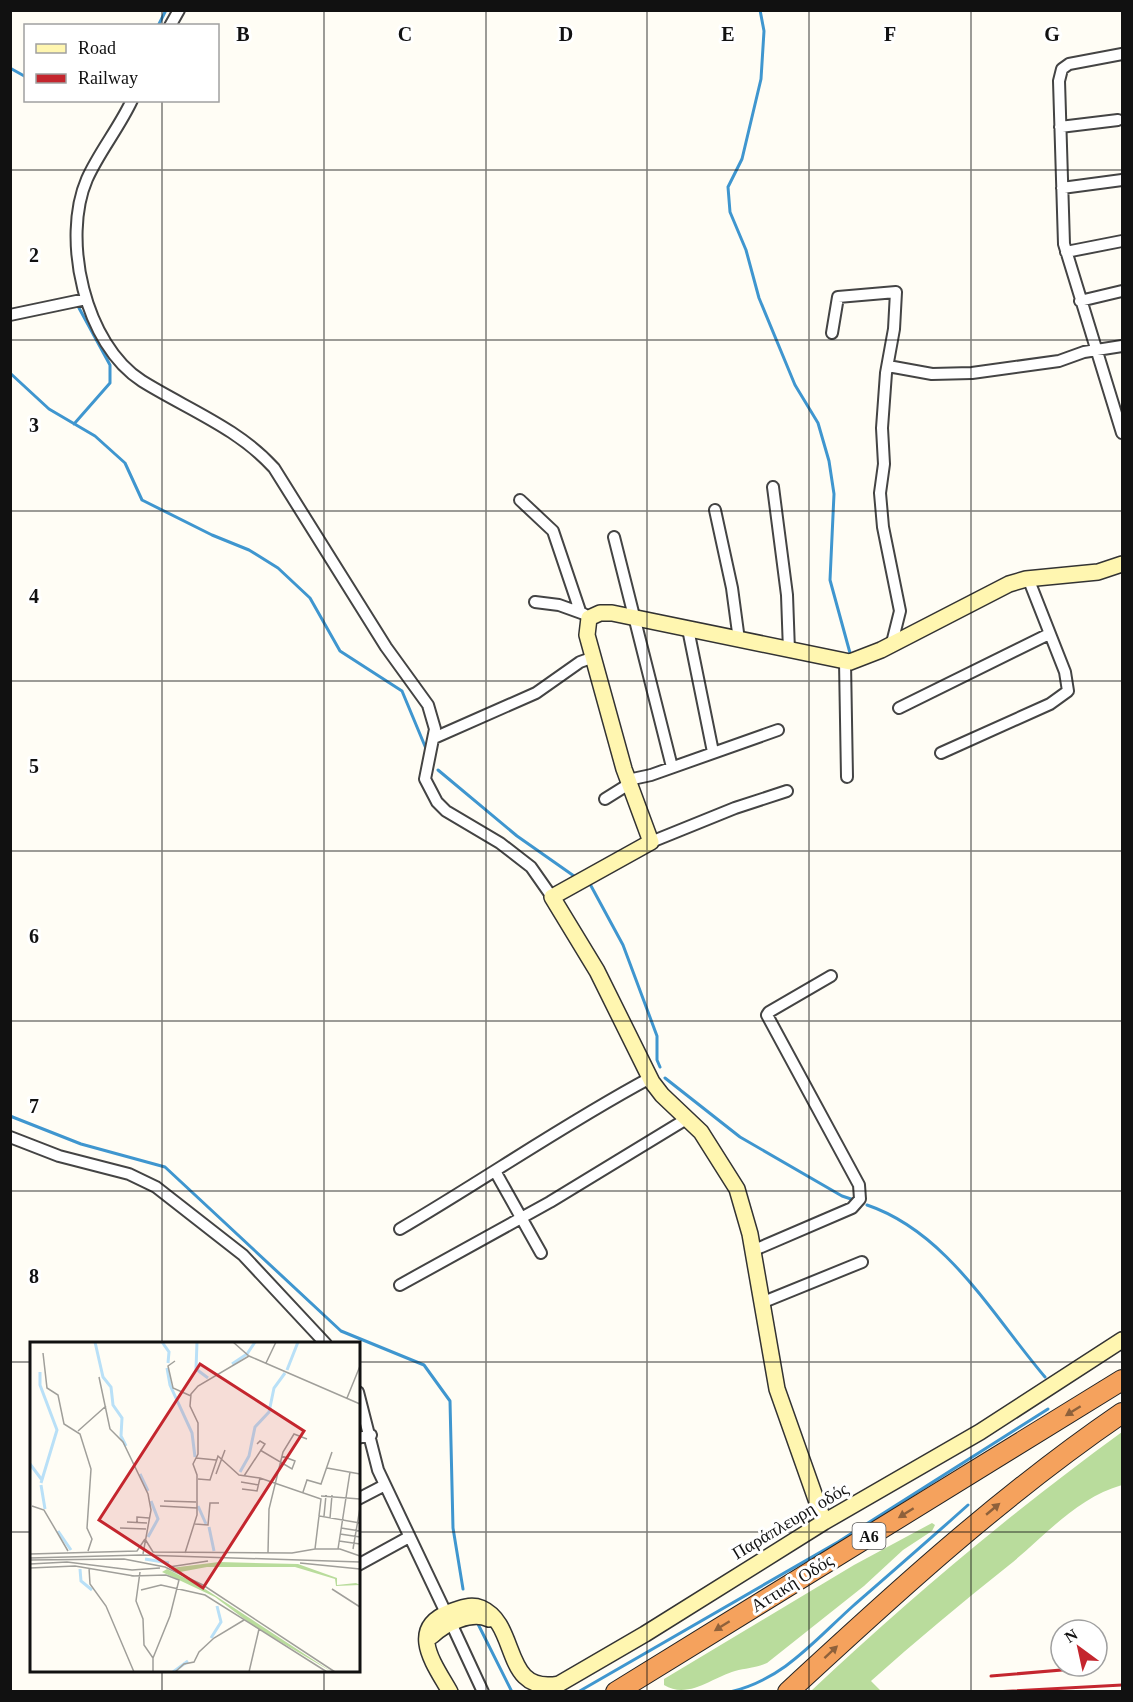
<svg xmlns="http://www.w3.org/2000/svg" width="1133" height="1702" font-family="Georgia,serif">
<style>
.forest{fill:#b9dc9c}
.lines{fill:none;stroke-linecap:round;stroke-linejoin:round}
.stream{stroke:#3f96cf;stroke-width:3}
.street-casing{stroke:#444;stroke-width:14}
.secondary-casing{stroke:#333;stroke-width:18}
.highway-casing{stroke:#222;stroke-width:22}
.street{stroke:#fff;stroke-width:10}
.secondary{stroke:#fff6b0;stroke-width:15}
.highway{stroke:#f5a25d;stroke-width:20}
.rail{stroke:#c4262e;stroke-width:3}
.oneway{fill:#8e613b}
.grid{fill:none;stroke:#111;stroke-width:1.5;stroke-opacity:0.55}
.labels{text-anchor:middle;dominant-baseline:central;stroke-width:6;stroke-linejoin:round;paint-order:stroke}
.shield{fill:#fff;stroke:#585858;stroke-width:1.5}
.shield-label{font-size:16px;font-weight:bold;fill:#111}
.street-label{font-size:18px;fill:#111;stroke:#fff}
.inset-river{fill:none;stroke:#b9e0f7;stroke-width:3}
.inset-road{fill:none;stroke:#a09f9a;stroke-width:1.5}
.view{fill:#c4262e;fill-opacity:0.15;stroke:#c4262e;stroke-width:3}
.inset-edge{fill:none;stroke:#111;stroke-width:3}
.grid-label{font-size:20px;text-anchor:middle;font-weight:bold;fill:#111;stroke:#fff;stroke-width:6;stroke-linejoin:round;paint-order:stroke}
</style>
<rect width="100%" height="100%" fill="#fffdf5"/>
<path class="forest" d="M1122 1432V1485C1076 1498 1044 1537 1008 1566 961 1603 916 1641 871 1681L881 1691H811C910 1598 1012 1512 1122 1432Z
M932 1523 935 1525 932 1531 903 1550 864 1586 767 1663C756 1668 746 1668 735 1671 713 1677 688 1700 664 1685V1679L854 1565Z"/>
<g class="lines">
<path class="stream" d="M760 10 764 31 761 79 742 159 728 187 730 212 746 250 759 298 795 385 818 423 829 461 834 494 830 580 850 653
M158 26 166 10
M10 68 26 77
M10 373 49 409 95 436 125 463 142 500 212 535 249 550 278 568 310 598 340 651 402 691 427 751
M74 424 110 383V365L79 308
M438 770 517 836 574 876
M590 884 623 945 657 1036V1060L660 1067
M665 1078 740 1137 842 1196 854 1200
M10 1116 81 1144 165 1167 341 1331 424 1365 450 1401 453 1528 463 1589
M867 1205C947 1232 993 1316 1045 1377
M477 1622 512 1692
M578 1692 838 1542 1048 1409
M730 1692C783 1680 815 1640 853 1606 892 1572 930 1539 968 1505"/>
<defs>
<path id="street" d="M170 26 179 10
M1122 54 1069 64 1062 69 1059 81 1064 244 1122 433
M132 100C119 128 99 152 87 179 61 239 85 345 142 381 187 409 238 428 274 468L386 647 428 705 435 729 425 779 437 802 446 811 500 843 531 867 552 897
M1060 127 1118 120
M1062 188 1122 180
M1066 252 1122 241
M1080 301 1122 291
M10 315 86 299
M832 333 838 297 896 292 894 329 886 373 882 428 884 464 880 493 883 527 900 611 892 643
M888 366 932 374 972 373 1059 361 1084 352 1122 346
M773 487 787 595 789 651
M520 500 553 531 580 611
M715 510 732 588 739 640
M614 537 672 767
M535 602 559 605 584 614
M688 629 713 752
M845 662 847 777
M899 708 1049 634
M434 738 536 693 580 662 594 657
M941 753 1050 704 1068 691 1065 672 1028 578
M628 780 651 775 778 730
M605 799 629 784
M651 842 735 808 787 791
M10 1137 59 1156 129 1174 156 1187 243 1255 326 1344
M495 1171 541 1253
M400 1229C484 1180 564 1124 650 1078
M752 1251 852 1208 860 1199 859 1185 767 1015 769 1012 831 976
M400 1285 550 1202 688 1118
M761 1303 862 1262
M358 1392 378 1470 446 1613
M358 1438 371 1435
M358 1499 385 1485
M358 1565 409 1537
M451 1623 483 1692"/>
<path id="secondary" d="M824 1522 777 1389 750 1234 737 1189 701 1132 662 1095 652 1082 597 971 552 897 651 842 624 769 587 635 589 618 600 613H612L850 662 881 650 1009 584 1026 579 1098 572 1122 564
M432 1636C445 1623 472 1611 489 1619
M450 1692C435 1665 406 1629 450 1612 460 1608 471 1604 481 1608 520 1625 501 1695 559 1684L645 1634 824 1522 980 1432 1122 1340"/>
<path id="highway" d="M616 1692 1122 1380
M788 1692C895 1593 1002 1495 1122 1413"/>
</defs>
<use href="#street" class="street-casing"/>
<use href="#secondary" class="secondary-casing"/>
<use href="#highway" class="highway-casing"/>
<use href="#street" class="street"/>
<use href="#secondary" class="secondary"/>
<use href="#highway" class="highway"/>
<path class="rail" d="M991 1676 1097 1667
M993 1692 1122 1685"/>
</g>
<defs><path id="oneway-solid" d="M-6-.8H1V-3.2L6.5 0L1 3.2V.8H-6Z" transform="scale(1.5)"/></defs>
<g class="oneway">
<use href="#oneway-solid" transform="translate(1073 1411) rotate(148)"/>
<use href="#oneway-solid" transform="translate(993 1509) rotate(-40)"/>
<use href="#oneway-solid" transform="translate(906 1513) rotate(148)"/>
<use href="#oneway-solid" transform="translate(722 1626) rotate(148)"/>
<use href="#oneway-solid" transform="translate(831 1652) rotate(-43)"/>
</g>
<path class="grid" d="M162 10V26M324 10V1344M486 10V1692M647 10V1692M809 10V1692M971 10V1692M162 100V1344M10 170H1122M10 340H1122M10 511H1122M10 681H1122M10 851H1122M10 1021H1122M10 1191H1122M10 1362H32M358 1362H1122M10 1532H32M358 1532H1122M162 1670V1692M324 1670V1692"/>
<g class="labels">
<rect class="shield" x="852.5" y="1523" width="33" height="26" rx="4.5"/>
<g class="shield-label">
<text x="869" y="1536">Α6</text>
</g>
<g class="street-label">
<text transform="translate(790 1521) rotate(-31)">Παράπλευρη οδός</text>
<text transform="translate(792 1583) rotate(-32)">Αττική Οδός</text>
</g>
</g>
<g transform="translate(30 1342)">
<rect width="330" height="330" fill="#fffdf5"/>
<path d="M189 220 268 222 307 236V243L326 241 330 243 306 244 305 237 265 225H177L150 230 141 226ZM137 227 169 243 302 330 225 285 185 255 132 230Z" fill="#b9dc9c"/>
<path class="inset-river" d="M65 0 73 35 81 45 83 63 92 76 91 94 96 104M132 0 139 10 138 21M167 0 166 27 178 36M202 22 217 12 225 0M137 26 140 43 162 91 165 115M257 28 268 0M10 30V43L27 88 11 141M0 122 12 138M210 130 219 114 225 85 239 70 244 46 255 31M110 132 118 149M11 143 15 167M168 164 176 182M179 185 184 209M28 189 41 208M118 195 128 177 121 159M115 217 139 221M50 227 51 239 62 248M181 296 191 280 187 264M143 330 158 319"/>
<path class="inset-road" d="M203 0 219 14 330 62M13 11 17 46 28 53 34 82 50 92 61 127 57 186 62 197 58 209M145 19 138 24 143 46 161 54M236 21 246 0M69 35 80 87 93 100 118 152 121 168 113 212M317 56 330 24M48 89 76 64M230 108 262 127 265 119 252 114M166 116 186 118M297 126 330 132M186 132 195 108M214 134 235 102 230 99 227 102M168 137 180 138 188 114 209 133 230 136 291 157 289 174 330 181M211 140 229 143M212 147 227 149 230 136M273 150 277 138 291 142 302 110M291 154 330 157M134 159 166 160M2 164 14 168 38 209M130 164 167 166M294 174 296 153M300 176 302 153M97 180 117 181M107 181V175L119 176M165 182 178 183 180 161H189M90 186 116 187M311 186 330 189M310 192 330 195M115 197 123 210 262 211 285 207H310L330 214M309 199 330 202M285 207 289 174M308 207 320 130M323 207 330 166M155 211 167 173V133L163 122 168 112V81L160 64 161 52 168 44 219 14M238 211 239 167 253 110 264 92 277 97M0 212 107 209 115 197M0 216 111 213 330 220M0 218 94 217 135 225 173 243 305 330M270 221 330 227M0 222 37 220 102 228 130 226M139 225 178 219M0 226 45 224 104 234M59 226 60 242 76 264 104 330M110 230 106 259 113 277 114 303 123 316V330M102 234 136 233 149 238 140 274 123 316M302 247 330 265M111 248 131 243 175 253 297 330M145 330 154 322 164 320 169 310 184 296 214 278M219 330 229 287"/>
<path class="view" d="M170 22 274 89 173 246 69 178Z"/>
<rect width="330" height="330" class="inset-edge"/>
</g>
<g class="grid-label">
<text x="243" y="41">B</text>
<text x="405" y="41">C</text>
<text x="566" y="41">D</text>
<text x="728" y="41">E</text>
<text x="890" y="41">F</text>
<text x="1052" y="41">G</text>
<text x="34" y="262">2</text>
<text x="34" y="432">3</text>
<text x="34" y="603">4</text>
<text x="34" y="773">5</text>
<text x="34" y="943">6</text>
<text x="34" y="1113">7</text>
<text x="34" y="1283">8</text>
</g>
<rect width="1133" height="1702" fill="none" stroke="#111111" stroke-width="24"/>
<rect x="24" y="24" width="195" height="78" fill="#ffffff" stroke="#a0a0a0" stroke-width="1.5"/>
<rect x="36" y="44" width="30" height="9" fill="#fff6b0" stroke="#a0a0a0" stroke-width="1.5"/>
<text x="78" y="54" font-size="18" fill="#111111">Road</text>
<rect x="36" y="74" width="30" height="9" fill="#c4262e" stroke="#a0a0a0" stroke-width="1.5"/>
<text x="78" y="84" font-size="18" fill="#111111">Railway</text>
<g transform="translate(1079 1648) rotate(327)"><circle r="28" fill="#ffffff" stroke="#a0a0a0" stroke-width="1.5"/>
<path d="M0-4.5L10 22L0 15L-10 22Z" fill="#c4262e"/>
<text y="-9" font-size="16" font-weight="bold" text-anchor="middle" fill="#111111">N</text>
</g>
</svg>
